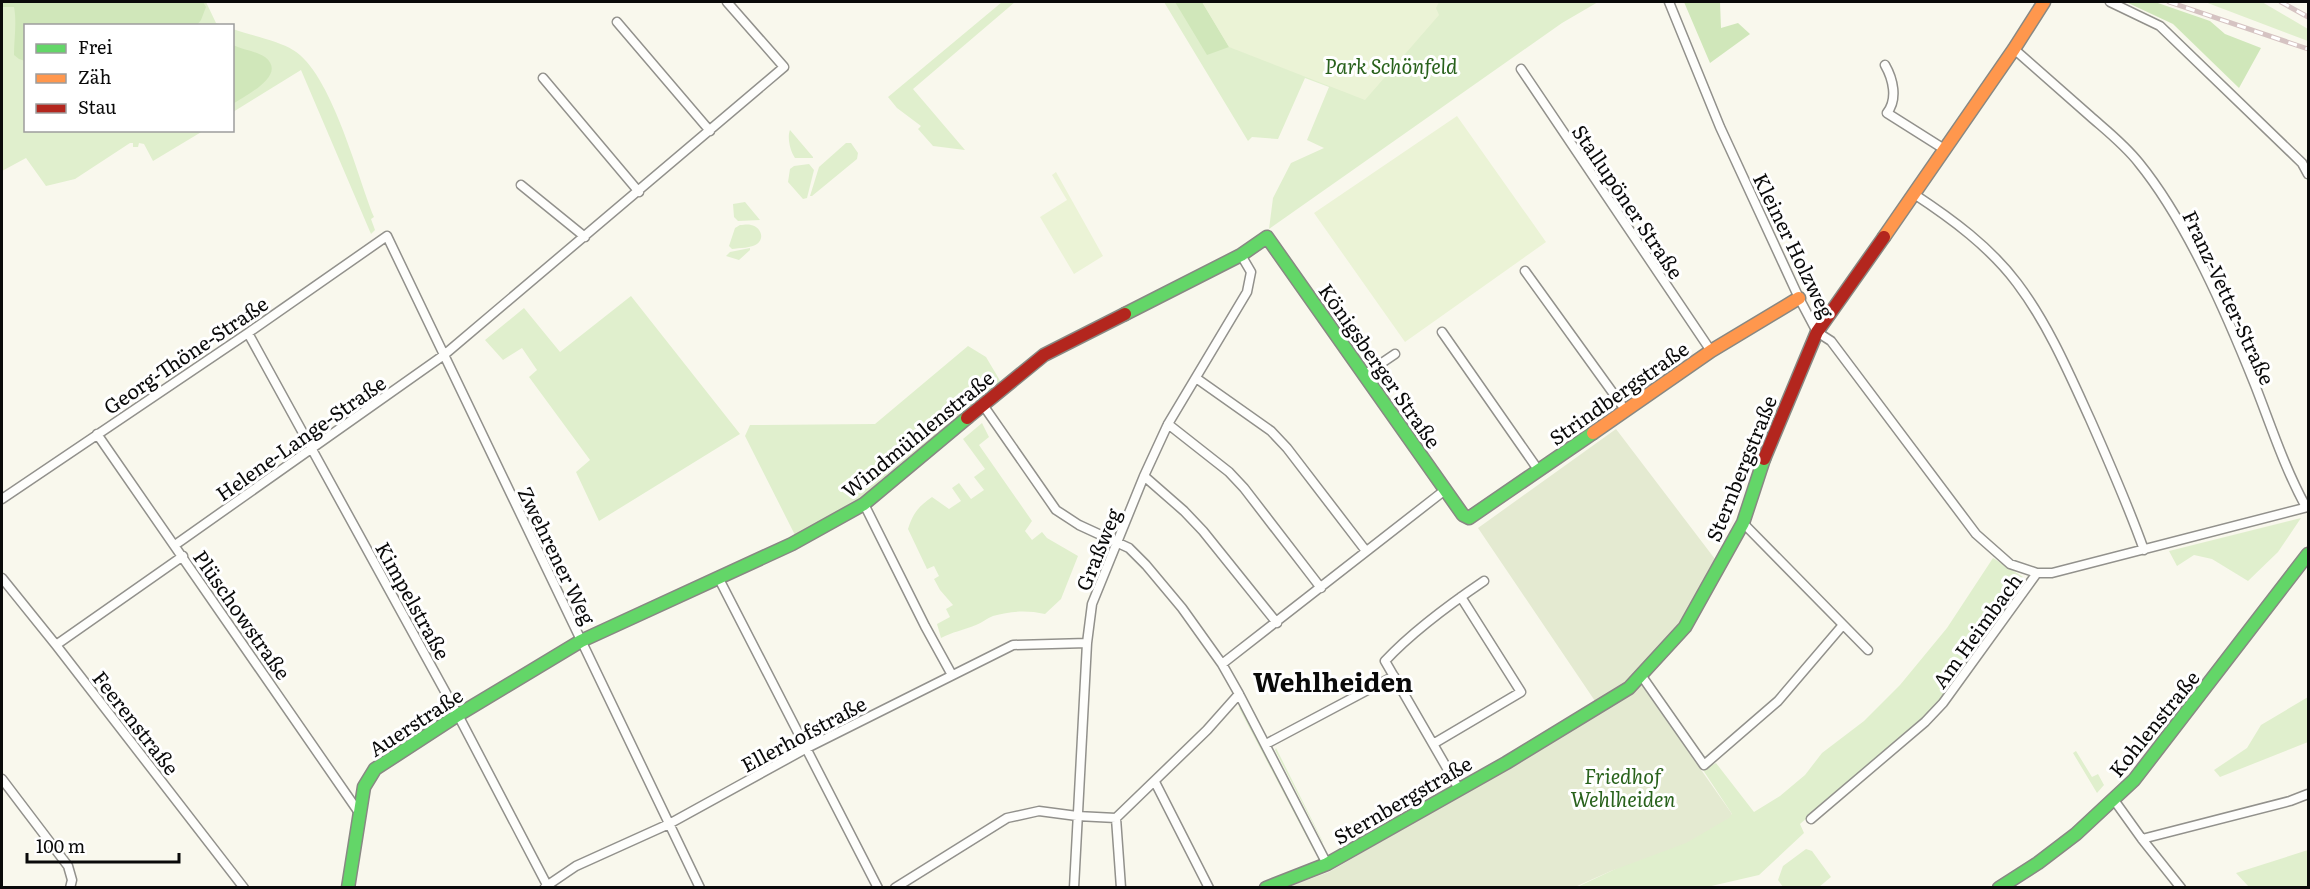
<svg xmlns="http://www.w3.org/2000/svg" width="2310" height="889" font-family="Literata,serif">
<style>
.green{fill:#e0efcd}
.forest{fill:#d0e7ba}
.cemetery{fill:#e4ead1}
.pitch{fill:#ebf3d6}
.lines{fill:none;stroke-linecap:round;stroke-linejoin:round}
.street-casing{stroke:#92918c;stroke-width:11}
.fast-casing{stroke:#888883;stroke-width:15}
.slow-casing{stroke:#888883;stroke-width:15}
.jam-casing{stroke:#888883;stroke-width:15}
.street{stroke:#fefefc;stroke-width:8}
.fast{stroke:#63d668;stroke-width:12}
.slow{stroke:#ff974d;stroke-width:12}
.jam{stroke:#b3261e;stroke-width:12}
.rail-casing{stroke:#d5c3c2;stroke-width:5}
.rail{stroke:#fff;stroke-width:3;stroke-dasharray:9;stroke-linecap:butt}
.labels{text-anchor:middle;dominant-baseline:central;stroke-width:6;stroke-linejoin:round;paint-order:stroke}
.park-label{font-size:20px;font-style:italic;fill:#28611b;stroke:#fff}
.street-label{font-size:20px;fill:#0a0a0a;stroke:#fff}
.district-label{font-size:26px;font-weight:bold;fill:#0a0a0a;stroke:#fff}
</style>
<rect width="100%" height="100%" fill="#f9f8ed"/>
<path class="green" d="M2 2H206L216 23 222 25 26 26V130L203 131 153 161 144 144 139 143 138 147H133V143H130L75 179 46 186 26 158 2 171Z
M1002 2H1015L913 89 965 150 933 146 918 129 921 126 897 108 888 97Z
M1164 2H1598L1562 23 1269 229 1273 198 1291 163 1324 148 1307 140 1329 87 1305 78 1278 139 1252 137 1248 141Z
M2205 2H2262L2308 29V41Z
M233 29C249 35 279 41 293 50 331 72 357 175 374 217L371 219 375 230 371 234 301 70 233 112Z
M790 130 813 157V158H795C790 151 787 137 790 130Z
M846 143H851L858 153 857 159 812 196H810L819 167Z
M809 164 814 170 807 198 803 199 788 182 790 169 794 166Z
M745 202 760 220 738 221 734 217 733 204Z
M740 225C744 225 747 224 751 225 759 226 766 237 757 244 752 248 739 248 732 249L729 246 735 228Z
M750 248V250L739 260 726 256 730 252Z
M631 296 740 434 599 521 576 472 590 460 529 377 537 370 522 348 503 360 485 340 524 308 560 352Z
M968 346 986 357 1002 384 862 501 796 537 745 436 750 425 875 424Z
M982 423 989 437 979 445 1032 521 1025 531 1032 540 1042 532 1047 538 1078 556 1061 599 1045 614C1027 610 1010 611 993 616 987 618 982 623 976 625 964 630 952 632 941 638L937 624 950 617 946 609 953 605 940 590 934 579 939 576 934 566 927 569 908 529C913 513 919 506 932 497L949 509 961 501 952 488 959 483 971 499 984 490 974 477 985 469 963 439Z
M2301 518 2278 552 2248 581 2212 559 2194 555 2177 566 2169 551Z
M1993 558 2023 577 2025 585 1947 692 1932 709 1800 824 1804 833 1759 875 1707 887 1575 888 1732 814 1703 770 1716 763 1754 812 1780 796 1805 775 1822 753 1864 721 1900 685 1947 628Z
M2308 697V742L2220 777 2214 770 2247 748 2261 725Z
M1241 706 1314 850V851L1239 708Z
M1276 748 1323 842V843L1275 750Z
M2076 751 2092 777 2098 774 2104 785 2097 793 2073 753Z
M1806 849 1812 851 1831 877 1819 887H1783L1778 880 1783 866Z
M2308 850V887H2249L2236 873Z"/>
<path class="forest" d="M2 2H203L206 7 201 20 197 25 91 26C85 23 37 26 26 26L25 61 19 59 14 55C14 39 17 23 14 7H2Z
M1175 2H1202L1229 47 1207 55Z
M1684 2H1720L1721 28 1738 23 1750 34 1710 63Z
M2126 2H2155L2210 21 2225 34 2261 48 2239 88 2173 24Z
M233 45C243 50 256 51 265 57 288 75 246 95 233 104Z"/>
<path class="cemetery" d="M1616 429 1718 563 1682 626 1627 684 1595 701 1478 528Z
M1641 684 1732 814 1729 818 1686 843 1611 871 1575 887 1285 888 1329 872 1599 714 1631 694Z"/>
<path class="pitch" d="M1202 2H1439L1436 8 1439 15 1365 100 1229 47Z
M1457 116 1546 242 1405 342 1314 213Z
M1056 172 1103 256 1074 274 1040 217 1067 200 1052 175Z"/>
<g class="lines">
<defs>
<path id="street" d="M1669 2 1720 127 1799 298 1817 332 1831 341 1976 534 2010 564 2037 573H2052L2308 507
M2110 2 2160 26 2302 163 2308 174
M617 22 710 131
M2014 49C2039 71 2064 93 2090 116 2107 131 2125 145 2139 163 2187 222 2227 315 2255 385 2271 426 2285 469 2306 507
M1885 65C1893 79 1898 99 1887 113L1944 149
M1521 69 1711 351
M543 78 639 192
M521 185 585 237
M1914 194C1952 219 1990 247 2017 283 2048 324 2069 373 2090 419 2109 462 2128 505 2144 550
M1525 271 1626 411
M1442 332 1539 471
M248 333 458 715 547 885
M1364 375 1395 354
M1196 378 1271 431 1287 448 1366 551
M983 405 1056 510 1079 525 1129 548 1146 565 1182 608 1222 664 1239 694 1327 864
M1168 424 1229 472 1244 488 1321 588
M97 434 360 814
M1144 476 1184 511 1203 531 1277 623
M2 499 248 333 387 236 700 888
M864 504 925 626 952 675
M1743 523 1868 650
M175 545 444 355 784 67 727 2
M718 577 878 888
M2 578 56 645 244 888
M56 645 183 556
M1222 664 1445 490
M1641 675 1704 765 1778 701 1842 626
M1266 744 1394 676
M1433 744 1521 692 1461 597
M2 779 68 866 72 880 70 888
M1155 782 1209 888
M1459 789 1385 661C1413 631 1450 604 1484 581
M2114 800 2142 839 2181 888
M1116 818 1121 888
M1811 819 1925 722 1943 703 2037 573
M2142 839 2290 801 2308 794
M545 887 576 866 669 824 807 748 1013 645 1087 643
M895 888 1007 818 1039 811 1077 816 1116 818 1207 730 1239 694
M1074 888 1087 643 1092 604 1144 476 1168 424 1247 292 1251 272 1241 255"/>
<path id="fast" d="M1125 314 1241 255 1267 237 1463 515 1469 518 1593 433
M348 888 364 787 375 769 458 715 581 641 792 544 864 504 967 418
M1266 888 1327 864 1506 763 1629 688 1685 627 1743 523 1764 459
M1999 888 2038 863 2076 834 2134 780 2308 554"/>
<path id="slow" d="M1884 237 2014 49 2044 2
M1593 433 1711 351 1799 298"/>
<path id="jam" d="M967 418 1044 355 1125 314
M1764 459 1817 332 1884 237"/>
</defs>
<use href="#street" class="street-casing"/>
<use href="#fast" class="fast-casing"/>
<use href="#slow" class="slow-casing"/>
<use href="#jam" class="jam-casing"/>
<use href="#street" class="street"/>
<use href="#fast" class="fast"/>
<use href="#slow" class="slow"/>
<use href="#jam" class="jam"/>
<defs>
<path id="rail" d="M2169 2 2308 49
M2281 2 2308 17"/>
</defs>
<use href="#rail" class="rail-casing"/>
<use href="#rail" class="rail"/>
</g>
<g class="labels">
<g class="park-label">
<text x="1391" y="65">Park Schönfeld</text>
<text x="1623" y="775">Friedhof<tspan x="1623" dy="23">Wehlheiden</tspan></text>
</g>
<g class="street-label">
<text transform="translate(1629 201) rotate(56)">Stallupöner Straße</text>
<text transform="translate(1795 245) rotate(64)">Kleiner Holzweg</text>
<text transform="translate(2230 297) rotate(65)">Franz-Vetter-Straße</text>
<text transform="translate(185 354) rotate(-34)">Georg-Thöne-Straße</text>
<text transform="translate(1381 365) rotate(55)">Königsberger Straße</text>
<text transform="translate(1618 392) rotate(-35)">Strindbergstraße</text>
<text transform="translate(917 433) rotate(-39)">Windmühlenstraße</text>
<text transform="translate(300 437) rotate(-35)">Helene-Lange-Straße</text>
<text transform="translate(1740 468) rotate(-68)">Sternbergstraße</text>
<text transform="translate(1097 549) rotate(-68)">Graßweg</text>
<text transform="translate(558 555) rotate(64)">Zwehrener Weg</text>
<text transform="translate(414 600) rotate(61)">Kimpelstraße</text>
<text transform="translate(243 614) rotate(55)">Plüschowstraße</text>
<text transform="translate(1976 630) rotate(-54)">Am Heimbach</text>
<text transform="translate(415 721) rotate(-33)">Auerstraße</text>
<text transform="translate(137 722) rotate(52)">Feerenstraße</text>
<text transform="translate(2153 723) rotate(-51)">Kohlenstraße</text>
<text transform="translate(803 733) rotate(-28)">Ellerhofstraße</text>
<text transform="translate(1402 799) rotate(-30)">Sternbergstraße</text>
</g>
<g class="district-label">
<text x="1333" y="680">Wehlheiden</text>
</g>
</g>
<rect width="2310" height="889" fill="none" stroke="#0a0a0a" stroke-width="6"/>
<rect x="24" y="24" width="210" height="108" fill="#ffffff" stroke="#9d9d9d" stroke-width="1.5"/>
<rect x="36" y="44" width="30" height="9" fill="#63d668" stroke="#9d9d9d" stroke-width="1.5"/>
<text x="78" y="54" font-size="18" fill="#0a0a0a">Frei</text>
<rect x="36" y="74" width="30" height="9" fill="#ff974d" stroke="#9d9d9d" stroke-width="1.5"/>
<text x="78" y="84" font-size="18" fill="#0a0a0a">Zäh</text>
<rect x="36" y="104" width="30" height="9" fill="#b3261e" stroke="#9d9d9d" stroke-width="1.5"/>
<text x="78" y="114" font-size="18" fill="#0a0a0a">Stau</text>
<path d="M27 853v9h152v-9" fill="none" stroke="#0a0a0a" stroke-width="3"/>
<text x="36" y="853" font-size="18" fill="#0a0a0a" stroke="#ffffff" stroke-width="4.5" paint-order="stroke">100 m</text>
</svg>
